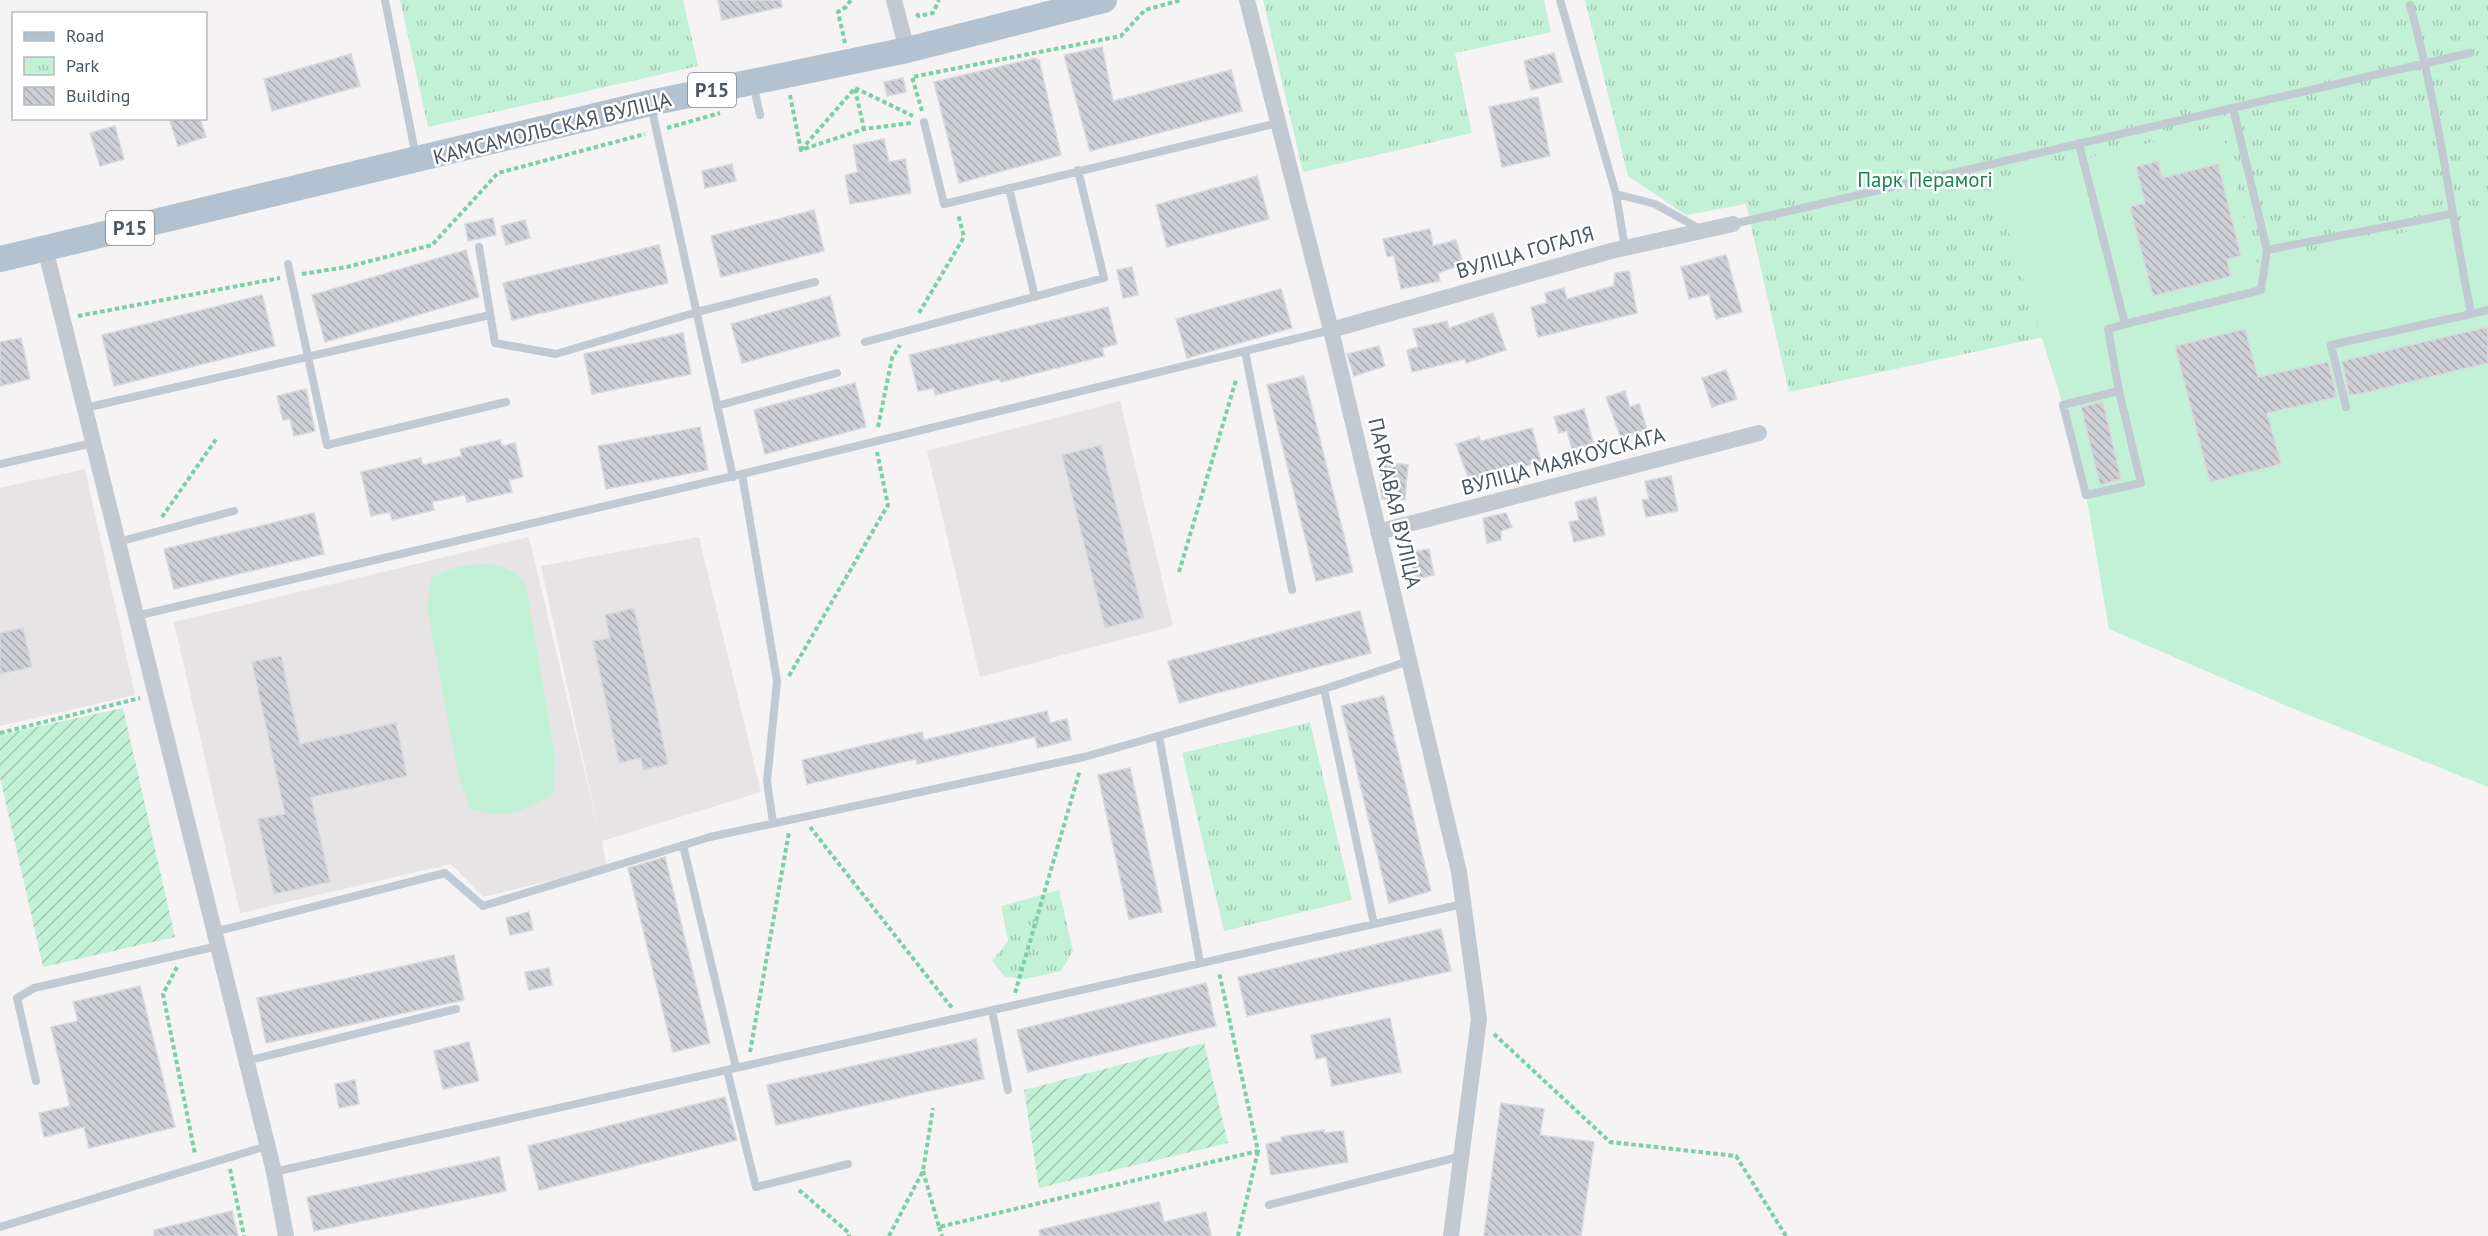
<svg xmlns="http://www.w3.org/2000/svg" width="2488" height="1236" font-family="'PT Sans',sans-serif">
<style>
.education{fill:#e6e4e5}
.park{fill:url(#park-tufts)}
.garden{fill:url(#garden-furrows)}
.pitch{fill:#c3f1d5}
.building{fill:url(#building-back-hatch);stroke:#d7d9de;stroke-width:1.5}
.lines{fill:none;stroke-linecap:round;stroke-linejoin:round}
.path{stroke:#7ad0a6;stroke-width:4;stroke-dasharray:4.5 3;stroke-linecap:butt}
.service{stroke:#c1cad2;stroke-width:8}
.minor{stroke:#c1cad2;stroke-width:16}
.primary{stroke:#b3c2d1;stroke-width:26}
.labels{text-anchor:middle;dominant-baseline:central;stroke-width:5;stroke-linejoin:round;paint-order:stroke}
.shield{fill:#fff;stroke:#808990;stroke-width:1.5}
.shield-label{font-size:20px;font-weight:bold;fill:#4a5661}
.street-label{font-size:21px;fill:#4a5661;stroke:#fff}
.park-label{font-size:21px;fill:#17864f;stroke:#fff}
</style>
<defs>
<pattern id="park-tufts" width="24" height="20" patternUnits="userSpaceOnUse" patternTransform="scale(1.5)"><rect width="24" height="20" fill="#c3f1d5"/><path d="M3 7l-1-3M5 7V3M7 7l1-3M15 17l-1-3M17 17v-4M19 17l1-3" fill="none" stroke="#a0c6b0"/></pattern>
<pattern id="garden-furrows" width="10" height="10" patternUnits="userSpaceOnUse" patternTransform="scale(1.5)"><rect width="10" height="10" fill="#c3f1d5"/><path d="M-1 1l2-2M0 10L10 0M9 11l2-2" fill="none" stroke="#a0c6b0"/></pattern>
<pattern id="building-back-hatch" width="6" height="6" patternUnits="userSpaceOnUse" patternTransform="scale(1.5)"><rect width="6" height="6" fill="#cdcfd5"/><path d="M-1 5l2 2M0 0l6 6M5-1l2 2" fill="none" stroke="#a8abb0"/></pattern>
</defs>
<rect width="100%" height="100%" fill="#f5f3f3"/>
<path class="education" d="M1120 401 1173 626 980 677 927 451Z
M85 469 135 695 0 726V488Z
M529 537 599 832 541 566 699 537 761 792 602 841 607 867 483 897 451 864 240 913 174 622Z"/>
<path class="park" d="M400 0H683L698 66 428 127Z
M1263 0H1544L1551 32 1455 53 1472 133 1303 172Z
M1585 0H2488V241L1789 392 1746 204 1686 215 1628 176Z
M1310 722 1352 900 1224 931 1182 753Z
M1059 890 1073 951 1061 971 1025 979 1005 977 992 961 1008 941 1001 906Z"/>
<path class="garden" d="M123 708 175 937 43 967 0 777V735Z
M1204 1043 1228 1143 1039 1188 1024 1090Z"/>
<path class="pitch" d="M2221 126 2255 263 2488 215V787L2289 707 2109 629 2086 495 2063 405 1992 180Z
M486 564C504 566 515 570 526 585L555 756 554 794C520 811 507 822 470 808L459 779 427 608 431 579C449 567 464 565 486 564Z"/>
<path class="building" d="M718 0H781L782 7 722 20Z
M1102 47 1113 101 1231 70 1242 111 1090 151 1064 55Z
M1554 53 1562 82 1531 90 1524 61Z
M351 54 360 86 272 111 264 79Z
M1036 58 1037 61 1039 60 1061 155 959 183 934 82Z
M903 78 906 92 887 96 884 82Z
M1538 97 1550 156 1502 167 1489 107Z
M169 118H200L206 137 178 146Z
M115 126 124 159 100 166 90 133Z
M884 139 889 162 905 159 911 193 850 204 845 175 858 172 853 145Z
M2158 161 2162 178 2218 164 2241 256 2227 259 2231 276 2153 296 2130 207 2145 203 2136 167Z
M732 164 736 181 705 188 702 171Z
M1257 176 1269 219 1167 247 1156 205Z
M814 210 824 251 721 277 711 236Z
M493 218 496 235 468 241 465 224Z
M525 220 530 238 506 245 501 226Z
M1430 229 1433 246 1456 240 1463 264 1438 273 1440 281 1401 289 1394 255 1387 257 1383 239Z
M659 245 668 283 512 320 503 283Z
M466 250 479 297 325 342 312 295Z
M1726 255 1742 312 1716 319 1709 294 1689 299 1681 267Z
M1132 267 1138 295 1123 298 1117 270Z
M1629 271 1637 313 1538 337 1531 307 1547 303 1545 293 1564 288 1567 299 1614 286 1615 273Z
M1281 289 1292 328 1187 358 1176 319Z
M262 295 275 346 114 386 102 335Z
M830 296 840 336 742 363 731 324Z
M1108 307 1117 344 1102 348 1104 356 1001 382 1000 379 935 395 934 388 918 391 909 355Z
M1493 313 1506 350 1466 363 1465 359 1412 372 1407 350 1418 347 1413 329 1447 321 1449 328Z
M2488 327V363L2355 395 2349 394 2342 361Z
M2245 329 2258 377 2328 362 2337 397 2267 413 2281 464 2210 482 2175 346Z
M683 333 691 374 592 394 584 354Z
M21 338 30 379 0 386V342Z
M1379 346 1385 366 1354 376 1347 354Z
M1726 370 1737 399 1712 407 1702 378Z
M1304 376 1353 572 1316 581 1267 385Z
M855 383 866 427 765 454 754 410Z
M306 389 315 431 294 436 290 419 283 420 277 396Z
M1625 391 1630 407 1639 404 1647 429 1621 438 1606 397Z
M2103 402 2121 479 2100 485 2081 407Z
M1584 409 1594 446 1573 452 1567 431 1559 433 1554 417Z
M700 427 708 470 606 489 598 446Z
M1532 428 1541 462 1518 468 1517 463 1470 482 1456 444 1479 437 1481 441Z
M500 440 502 446 515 443 523 477 509 480 512 492 467 502 465 495 432 502 434 510 392 520 390 512 371 516 361 472 421 458 422 465 462 456 460 449Z
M1101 445 1144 618 1105 628 1062 455Z
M1382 462 1408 465 1405 500 1382 499 1380 485Z
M1671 476 1678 511 1646 517 1642 500 1649 499 1645 481Z
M1596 497 1605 535 1574 542 1569 522 1579 520 1575 502Z
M314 513 324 554 174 589 164 549Z
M1506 513 1512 527 1501 531V540L1487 543 1483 518Z
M1429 549 1434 575 1415 579 1409 552Z
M634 608 668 764 643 770 641 758 619 763 593 641 610 638 605 615Z
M1360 611 1371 653 1179 703 1168 661Z
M23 628 32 667 0 674V633Z
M281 656 300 744 396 723 407 776 311 797 330 882 274 894 258 819 285 814 252 662Z
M1384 696 1431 891 1389 903 1341 706Z
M1047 711 1050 723 1067 719 1071 740 1038 748 1035 737 917 764 916 759 807 784 802 760 922 732 924 740Z
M1130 768 1162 912 1129 919 1098 775Z
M665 857 710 1043 673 1052 628 868Z
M529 912 533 930 510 935 506 918Z
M1441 929 1451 971 1247 1016 1238 977Z
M454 955 464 1000 266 1043 257 998Z
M549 968 552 985 529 990 525 972Z
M1206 983 1216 1026 1028 1072 1017 1030Z
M140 986 175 1127 89 1148 84 1127 44 1137 39 1113 70 1106 51 1027 78 1021 73 1002Z
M1390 1018 1401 1072 1332 1086 1326 1057 1316 1059 1311 1035Z
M976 1039 984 1079 776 1125 767 1085Z
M469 1042 479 1081 443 1089 434 1051Z
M355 1080 359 1104 339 1108 335 1084Z
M725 1097 737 1140 539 1190 528 1146Z
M1501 1103 1544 1109 1540 1135 1594 1142 1581 1236H1484Z
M1324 1130V1133L1343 1131 1348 1162 1271 1175 1266 1144 1282 1141 1281 1137Z
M499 1157 506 1191 314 1231 307 1197Z
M1159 1202 1164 1222 1206 1212 1211 1236H1040L1039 1230Z
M232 1211 238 1236H154V1230Z"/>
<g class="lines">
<path class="path" d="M916 14 919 16 933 13 939 0
M845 43 838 12 846 7 851 0
M855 89 864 129
M790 95 801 150 864 129 911 123
M922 111 912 77 1121 36 1145 10 1181 0
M667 128 720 113
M801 150 855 88 913 116
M302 274 347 267 432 245 498 173 645 134
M919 313 964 237 958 214
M78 316 280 278
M878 427 892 358 900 345
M162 517 217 438
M1179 572 1236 380
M789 676 888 505 877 452
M0 733 140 698
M810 827 952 1008
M177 967 163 994 195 1154
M1015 993 1080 770
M1494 1034 1610 1142 1736 1156 1786 1236
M750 1052 789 832
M230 1169 244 1236
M923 1171 939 1227 1258 1151 1219 972
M799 1190 849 1233V1236
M939 1227 942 1236
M889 1236 923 1171 933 1108
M1238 1236 1258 1151"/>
<path class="service" d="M385 0 416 157
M1560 0 1616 194 1655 204 1700 229
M2410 5C2438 106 2451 211 2471 314L2488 310
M753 83 760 115
M651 106 733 477
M2233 108 2267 250 2451 214
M924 122 944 204 1278 123
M2079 144 2125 324 2108 329 2119 391 2141 483 2086 495 2063 405 2119 391
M1009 188 1035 297
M1616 194 1625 248
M1733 224 2470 53
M479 247 495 343 556 354 697 312 815 282
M288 264 327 445 506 402
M2125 324 2261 290 2267 250
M865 342 1104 278 1078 170
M1245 351 1292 590
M717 406 837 373
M2346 407 2331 345 2471 314
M85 408 490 315
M0 464 93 443
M742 474 777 681 767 781 773 823
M118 542 234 511
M136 616 742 474 1331 330
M1324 689 1374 924
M1159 736 1200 963
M683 845 736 1068
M214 932 445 873 483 906 710 837 1084 757 1324 689 1409 661
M992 1010 1008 1090
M246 1061 456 1009
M727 1070 756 1187 848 1164
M36 1081 17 998 34 988 218 946
M274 1172 1463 904
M1269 1205 1462 1156
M0 1227 267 1146"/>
<path class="minor" d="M894 0 907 50
M1247 0 1331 330 1459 872 1479 1019 1451 1236
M45 248 274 1172 286 1236
M1331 330 1611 251 1733 224
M1378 532 1759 433"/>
<path class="primary" d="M0 259 650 103 907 50 1104 0"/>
</g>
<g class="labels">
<g class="shield">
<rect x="688" y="73" width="48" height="34" rx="4.5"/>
<rect x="106" y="211" width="48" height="34" rx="4.5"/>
</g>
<g class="shield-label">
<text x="712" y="90">Р15</text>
<text x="130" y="228">Р15</text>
</g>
<g class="street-label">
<text transform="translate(552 128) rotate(-14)">КАМСАМОЛЬСКАЯ ВУЛІЦА</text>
<text transform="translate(1525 252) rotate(-16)">ВУЛІЦА ГОГАЛЯ</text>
<text transform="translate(1563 461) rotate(-15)">ВУЛІЦА МАЯКОЎСКАГА</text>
<text transform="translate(1395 503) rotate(77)">ПАРКАВАЯ ВУЛІЦА</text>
</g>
<g class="park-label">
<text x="1925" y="179">Парк Перамогі</text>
</g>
</g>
<rect x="12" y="12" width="195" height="108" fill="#ffffff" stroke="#b7bbc0" stroke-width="1.5"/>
<rect x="24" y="32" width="30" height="9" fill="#b3c2d1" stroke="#b7bbc0" stroke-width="1.5"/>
<text x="66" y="42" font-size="18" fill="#4a5661">Road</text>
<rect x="24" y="57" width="30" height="18" fill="url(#park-tufts)" stroke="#b7bbc0" stroke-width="1.5"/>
<text x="66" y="72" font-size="18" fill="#4a5661">Park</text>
<rect x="24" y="87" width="30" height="18" fill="url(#building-back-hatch)" stroke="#b7bbc0" stroke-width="1.5"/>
<text x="66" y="102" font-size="18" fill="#4a5661">Building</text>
</svg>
